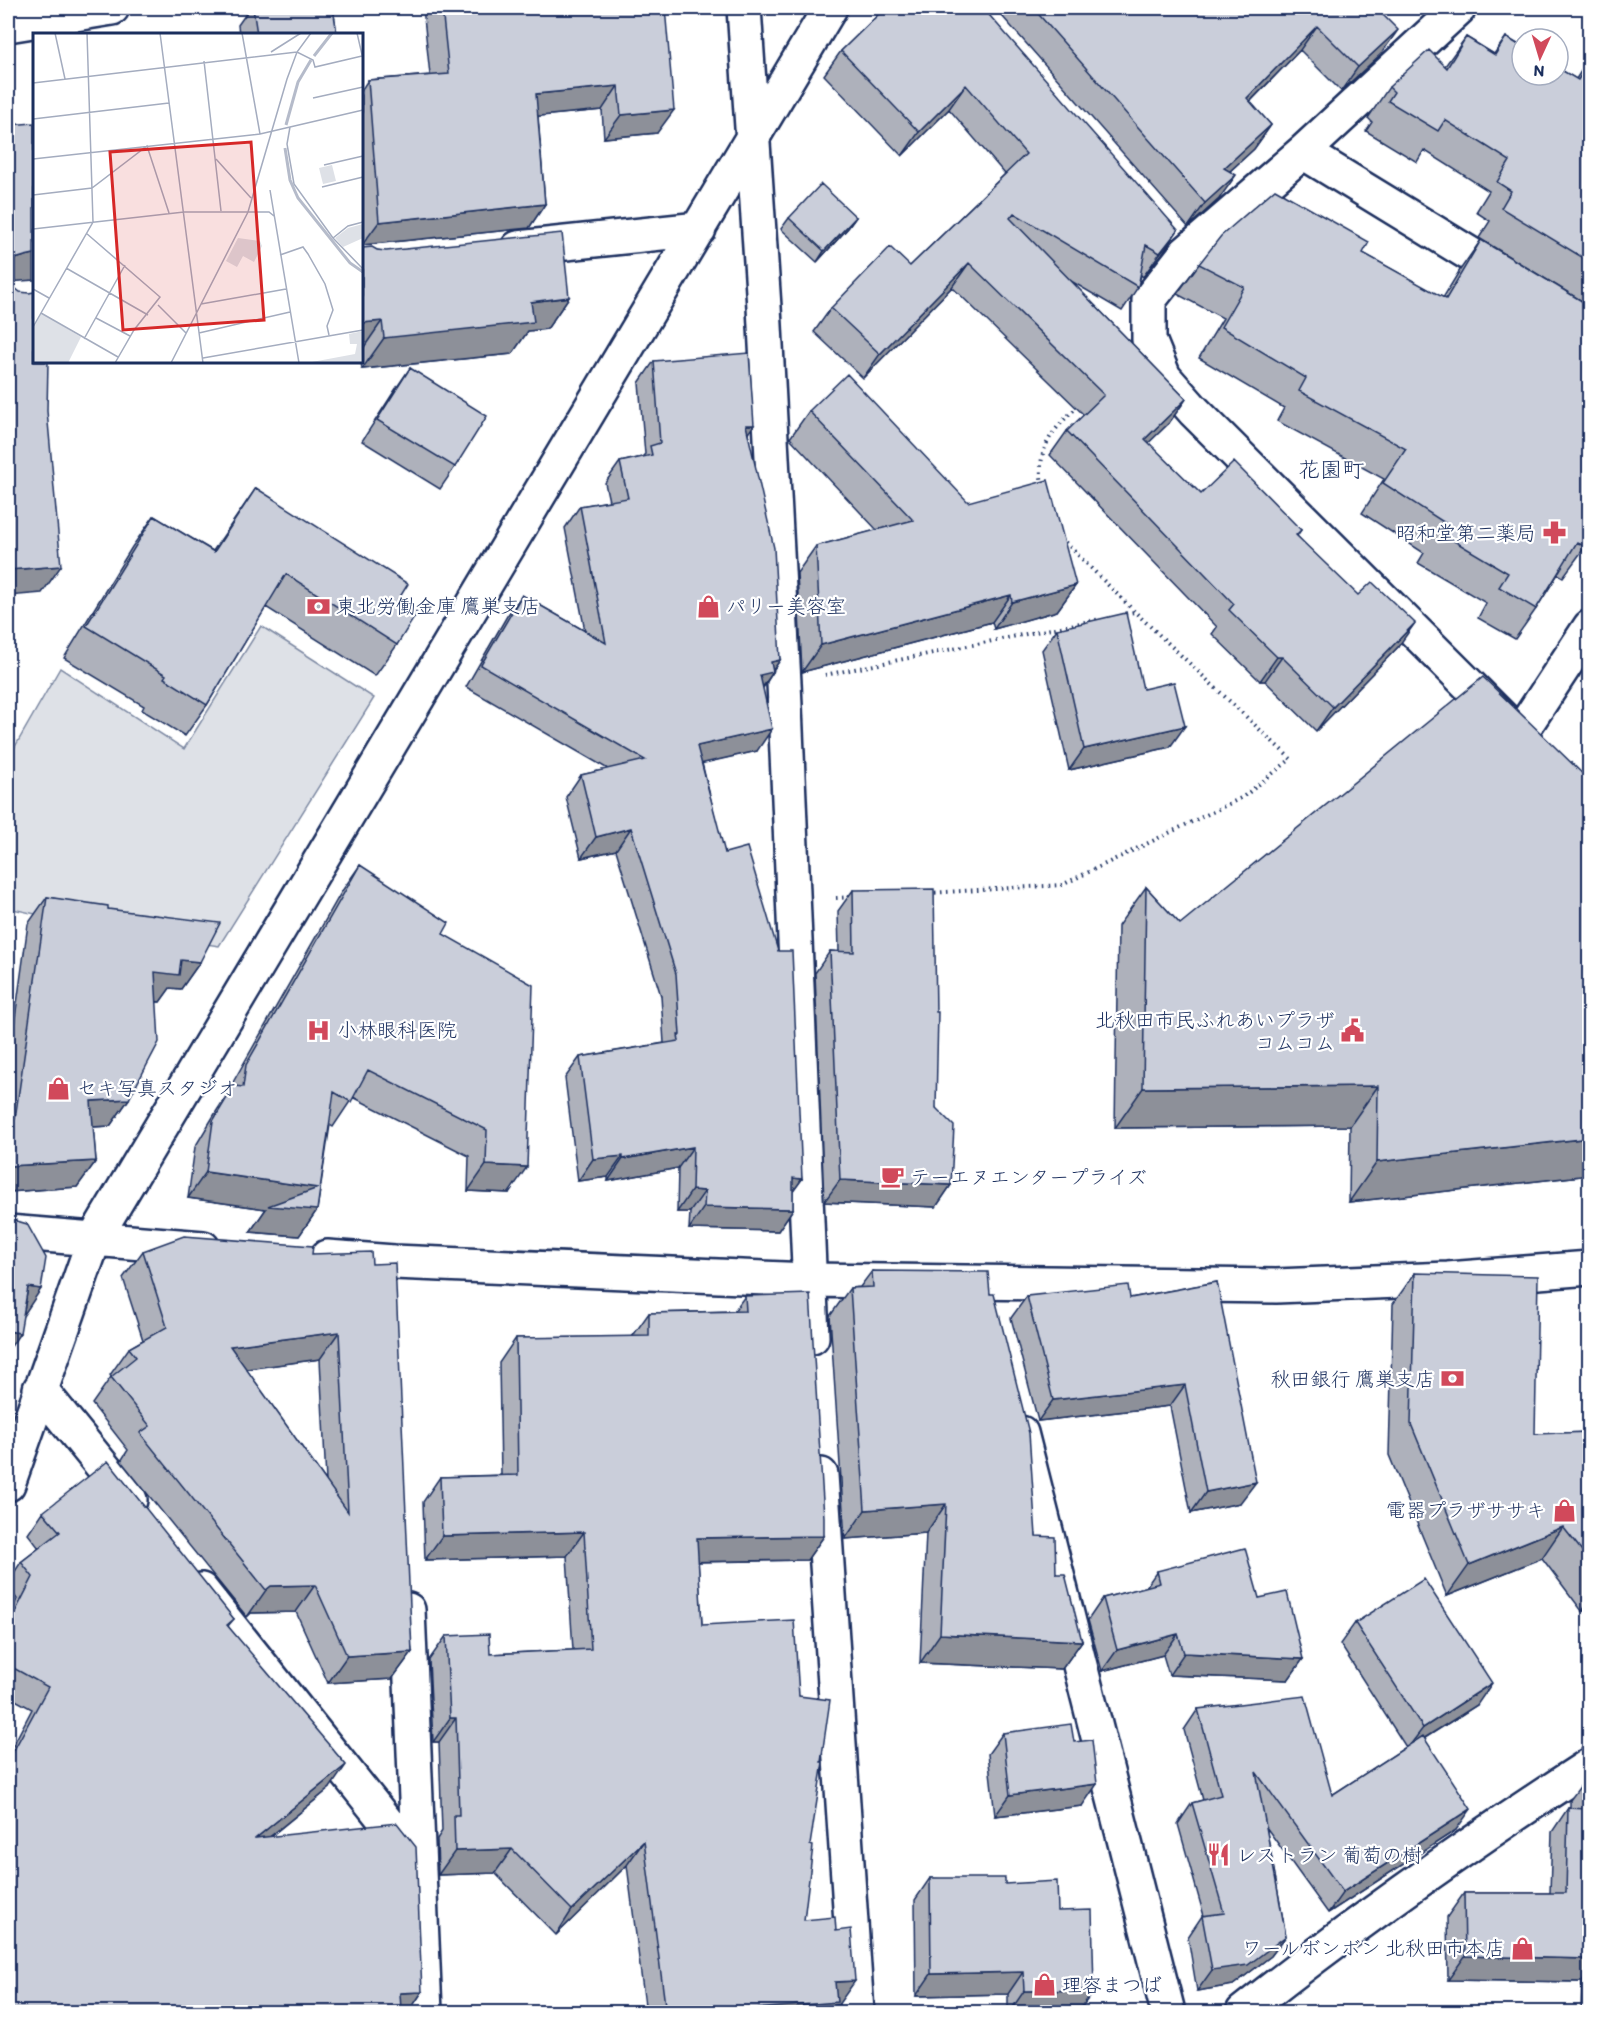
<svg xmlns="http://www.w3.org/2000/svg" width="1597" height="2020" font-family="Itim,'Klee One',sans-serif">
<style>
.green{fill:#dee1e7;stroke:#7c88a2;stroke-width:1.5}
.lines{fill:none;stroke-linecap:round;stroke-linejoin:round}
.minor-casing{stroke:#1b2f5e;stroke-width:38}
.path{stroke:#1b2f5e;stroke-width:4;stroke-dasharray:1.5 4.5;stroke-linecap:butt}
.minor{stroke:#fff;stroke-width:33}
.wall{fill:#aeb1bb;stroke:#1b2f5e;stroke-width:1.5;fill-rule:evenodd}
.shaded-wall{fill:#8d9099;stroke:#1b2f5e;stroke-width:1.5}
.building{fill:#caceda;stroke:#1b2f5e;stroke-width:1.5;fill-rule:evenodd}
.labels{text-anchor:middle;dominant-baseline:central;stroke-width:4.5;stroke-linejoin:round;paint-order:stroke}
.poi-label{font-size:20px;fill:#1b2f5e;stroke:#fff;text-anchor:start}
.quarter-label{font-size:22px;fill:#1b2f5e;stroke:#fff}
.inset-river{fill:none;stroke:#b5bbca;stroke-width:3}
.inset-road{fill:none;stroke:#a4acbf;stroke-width:1.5}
.view{fill:#d62828;fill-opacity:0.15;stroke:#d62828;stroke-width:3}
.inset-edge{fill:none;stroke:#1b2f5e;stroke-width:3}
</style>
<rect width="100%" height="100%" fill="#fff"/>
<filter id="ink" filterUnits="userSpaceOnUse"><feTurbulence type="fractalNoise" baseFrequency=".0167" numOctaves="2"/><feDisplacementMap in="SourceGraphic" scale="12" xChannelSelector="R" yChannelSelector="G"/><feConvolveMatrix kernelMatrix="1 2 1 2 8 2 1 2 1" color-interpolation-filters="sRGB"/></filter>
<g filter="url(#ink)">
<path class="green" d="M261 626 374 698 219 946 90 926 8 908V759L60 668 184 749Z"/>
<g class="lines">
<defs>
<path id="minor" d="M744 8 764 307 784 683 812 1337
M1459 8 1303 152 1186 253 1149 300V340L1164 377 1194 411 1503 719
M8 25 112 8
M1303 152 1509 278
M518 248 699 229
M1519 735 1590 627
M8 1232 203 1248
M327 1257 394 1262 809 1280 1276 1286 1448 1279 1590 1268
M40 1389 130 1500
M1021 1433 1168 2012
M821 1475 857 2012
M8 1484 94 1239 830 8
M201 1590 416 1859
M408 1610 425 2012
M1243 2012C1354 1924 1471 1842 1590 1765"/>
</defs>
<use href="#minor" class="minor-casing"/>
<path class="path" d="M1042 485C1036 446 1054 429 1080 404
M1061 538 1134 611
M825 675 1100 619
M929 893 1062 885 1243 797 1291 759 1135 612 1122 614
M836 898 853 897"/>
<use href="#minor" class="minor"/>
</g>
<path class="wall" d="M250 8H333L337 34H239L238 25Z
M423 8H665L657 133 604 138 602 110 538 116 545 204 529 228 362 245V89L368 80 430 75Z
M877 8H983L1162 254 1143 277 1141 275 1138 287 1122 311 1071 281 1186 399 1169 423 1148 443 1201 494 1301 530 1297 536 1398 647 1316 731 1265 681H1260L1212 634 1217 627 1050 455 1067 431 1084 415 952 287 863 378 814 332 831 308 910 266 1005 174 949 109 902 156 824 75 841 51 877 16Z
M995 8H1376L1381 54 1341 91 1300 50 1250 102 1271 125 1254 149 1229 172 1219 199 1188 227Z
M1466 37 1494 54 1506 37 1576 79 1590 57V306L1479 238 1490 221 1476 212 1489 191 1424 150 1417 162 1366 131 1372 122 1368 118 1389 87 1445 66Z
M8 125 32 279 8 282Z
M856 217 848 228 817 262 781 229 789 218Z
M1481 240 1585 547 1563 577 1558 574 1536 609 1515 639 1478 618 1486 603 1418 563 1424 553 1362 513 1384 479 1277 421 1284 408 1199 358 1223 318 1177 294 1199 264 1363 253 1443 298 1460 270Z
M362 248 377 250 569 297 547 329 528 331 512 354 362 369 361 362Z
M654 361 748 433 780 660 773 670V672L763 688 757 751 702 763 802 1179 793 1191V1209L778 1231 689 1229 690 1212H677L678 1168 608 1181V1177L578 1181 565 1078 580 1057 664 1043 661 996 616 850 581 858 566 797 581 775 608 769 466 687 507 616 522 595 585 631 565 528 580 506 609 501 605 483 620 462 642 457 645 454 639 383Z
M410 368 455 467 440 489 362 441 395 390Z
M809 411 968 502 1076 585 1057 611 994 629 992 622 802 672 797 573 816 546 877 530 790 438Z
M256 488 398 600 397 645 375 676 266 607 207 705 185 736 142 710 144 706 64 658 132 547 154 516 213 551Z
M1057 629 1143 689 1170 747 1069 770 1042 650Z
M360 865 443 934 509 1193 468 1191 469 1156 353 1097 333 1127 330 1125 317 1210 299 1236 250 1232 266 1209 188 1198 195 1147 216 1112 227 1095 228 1091 342 891Z
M1146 887 1180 924 1590 1175 1349 1202 1350 1126 1115 1128 1118 926Z
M853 890 936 1108 951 1185 936 1207 824 1202 815 973 830 951 839 952 838 911Z
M47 897 108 909 200 962 181 989 170 988 160 1002H156L129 1099 110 1126 93 1127 96 1161 77 1187 9 1192 8 1204 23 1315 8 1351V1069L28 924Z
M143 1251 312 1254 372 1264 412 1652 392 1679 328 1683 296 1612 251 1613 247 1617 121 1461 128 1450 92 1404 111 1377 110 1375 129 1348 143 1340 123 1278ZM320 1359 326 1481 246 1369Z
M872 1271 990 1294 1036 1536 1056 1574 1082 1641 1062 1669 920 1663 926 1533 845 1539 830 1316 850 1288 860 1287Z
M1415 1273 1535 1434 1590 1432V1611H1582L1542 1558 1447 1596 1389 1455 1393 1304Z
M1217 1282 1240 1503 1191 1513 1170 1406 1038 1421 1011 1318 1027 1296 1130 1298Z
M745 1296 824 1536 807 1560 698 1562 702 1625 799 1696 810 1845 804 1920 838 2005H835L830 2013H646L627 1865 556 1935 495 1873 438 1875 437 1839 442 1831 439 1742H433L429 1660 446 1636 490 1654 573 1650 567 1556 425 1560 423 1502 440 1477 501 1475 499 1363 516 1338 632 1337 649 1313 734 1311Z
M43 1512 234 1619 228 1626 330 1788 270 1837 422 1992 408 2013H8V1755L32 1709 8 1696V1618L17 1599 8 1587V1582L21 1562 39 1548 28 1534Z
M1157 1571 1259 1598 1303 1659 1288 1680 1169 1675 1163 1655 1102 1671 1088 1620 1103 1598 1146 1587Z
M1355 1623 1477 1705 1425 1738 1456 1830 1328 1913 1266 1827 1286 1936 1271 1956 1233 1985 1197 1991 1188 1937 1202 1916H1204L1178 1824 1192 1803 1203 1800 1184 1730 1198 1709 1332 1795 1406 1747 1340 1644Z
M1003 1733 1082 1806 995 1816 988 1754Z
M1590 1775V2010H1581L1582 1982 1448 1980 1447 1917 1464 1893H1550L1552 1832 1568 1808H1570V1800L1587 1777Z
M930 1878 1005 1884 1058 1911 1094 1990 1079 2011 1008 2013V1994L916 1996 915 1900Z"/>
<path class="shaded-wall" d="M1317 26 1300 50 1230 122 1247 98Z
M1398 30 1381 54 1341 91 1358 67Z
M966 85 949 109 902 156 919 132Z
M618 86 602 110 519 118 536 94Z
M674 110 657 133 604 138 621 115Z
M1271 125 1254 149 1207 192 1224 168Z
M1236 175 1219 199 1188 227 1205 203Z
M545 204 529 228 362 245 379 222Z
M856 217 848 228 817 262 824 251Z
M1178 230 1162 254 1143 277 1160 253Z
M34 254V280L8 282V271L15 259 25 256Z
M969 263 952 287 863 378 880 354Z
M569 297 547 329 528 331 512 354 362 369 384 338 531 302Z
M382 321 362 350V323Z
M1186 399 1169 423 1128 463 1145 439Z
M746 425H754L739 446Z
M61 566 42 593 8 596V570Z
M1076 585 1057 611 994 629 1012 602Z
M1011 595 992 622 802 672 821 645Z
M1415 623 1398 647 1316 731 1333 707Z
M1277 657H1282L1265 681H1260Z
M780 660 771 673 773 672 758 694 760 675 771 662Z
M1185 726 1170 747 1069 770 1084 749Z
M772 729 757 751 682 768 697 746Z
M631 828 616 850 581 858 596 837Z
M181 960 200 962 181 989 170 988 160 1002 136 999 155 972Z
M1378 1086 1350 1126 1115 1128 1143 1088Z
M129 1099 110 1126 73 1128 91 1101Z
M1590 1138V1175L1349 1202 1377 1162Z
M693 1147 678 1168 608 1181 623 1159Z
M623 1156 608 1177 578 1181 593 1159Z
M96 1161 77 1187 8 1192V1166Z
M486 1165 527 1167 509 1193 468 1191Z
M206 1172 318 1188 317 1210 299 1236 250 1232 266 1209 188 1198Z
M793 1178 802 1179 787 1200Z
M840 1180 951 1185 936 1207 824 1202Z
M692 1190 705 1191 690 1212H677Z
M704 1207 793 1209 778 1231 689 1229Z
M28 1287 41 1289 23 1316Z
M8 1331 20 1333 8 1351Z
M339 1332 320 1359 211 1374 230 1346Z
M1185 1385 1170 1406 1038 1421 1053 1400Z
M1256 1482 1240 1503 1191 1513 1206 1492Z
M946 1504 926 1533 845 1539 865 1510Z
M1563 1527 1542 1558 1447 1596 1469 1565Z
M584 1532 567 1556 425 1560 442 1536Z
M824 1536 807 1560 680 1562 697 1538Z
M315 1585 296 1612 251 1613 247 1617 266 1590 271 1586Z
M1590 1601V1611H1582Z
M940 1634 1082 1641 1062 1669 920 1663Z
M1178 1634 1163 1655 1102 1671 1117 1650Z
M412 1652 392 1679 328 1683 347 1656Z
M1184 1653 1303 1659 1288 1680 1169 1675Z
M1492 1683 1477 1705 1407 1749 1423 1728Z
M450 1718H456L439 1742H433Z
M346 1765 330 1788 240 1861 256 1838Z
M1097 1784 1082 1806 995 1816 1010 1795Z
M1471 1809 1456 1830 1328 1913 1343 1892Z
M644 1841 627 1865 556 1935 572 1910Z
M512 1849 495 1873 438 1875 455 1851Z
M1286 1936 1271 1956 1233 1985 1197 1991 1212 1970Z
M1465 1956 1590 1959V1972L1582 1982 1448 1980Z
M1023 1972 1008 1994 916 1996 931 1974Z
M855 1981 838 2005H835L830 2013H710L835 1982Z
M1094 1990 1079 2011 1009 2013 1024 1991Z
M422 1992 408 2013H352L400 1993Z
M1590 1998V2010H1581Z
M246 2009 243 2013H47Z
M308 2010 306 2013H246V2012Z"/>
<path class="building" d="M253 8H333L337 34H257Z
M442 8H665L674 110 621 115 618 86 536 94 545 204 379 222 368 80 449 74Z
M885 8H983L1178 230 1160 253 1146 245 1138 287 1014 213 1010 218 1186 399 1145 439 1201 494 1234 462 1301 530 1296 535 1358 595 1372 582 1415 623 1333 707 1282 657H1277L1229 610 1234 604 1067 431 1104 395 969 263 880 354 831 308 890 247 910 266 1026 154 966 85 919 132 841 51Z
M1033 8H1376L1398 30 1358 67 1317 26 1247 98 1271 125 1224 168 1236 175 1205 203Z
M1466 37 1495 55 1506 37 1522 47V75H1558V68L1578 80 1590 61V262L1501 208 1511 191 1497 182 1510 161 1445 120 1438 131 1388 101 1394 92 1389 87 1429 50 1447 68Z
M34 123V254L25 256 15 259 8 147V125Z
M821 184 856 217 824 251 789 218Z
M1275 189 1369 242 1363 253 1446 299 1481 240 1590 306V539L1585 547 1577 542 1536 609 1499 587 1508 573 1439 532 1445 523 1383 483 1406 449 1299 391 1306 378 1221 327 1244 287 1199 264 1221 236Z
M562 233 569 297 531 302 534 322 384 338 382 321 362 323V248L372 247 377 250 386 251Z
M15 288 20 292 29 293 34 292V362H48L47 411 61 566 8 570V289Z
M749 353 754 425H746L774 548 780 660 771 662 773 672 760 675 772 729 697 746 725 853 747 847 778 951H792L802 1179 793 1178V1209L704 1207 705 1191 692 1190 693 1147 623 1159V1156L593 1159 580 1057 679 1041 678 1035H680L676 974 631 828 596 837 581 775 645 760 481 665 522 595 606 643 580 506 628 498 620 462 652 455 650 446 660 443 654 361Z
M410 368 487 416 455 467 377 420Z
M847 374 968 502 1048 480 1076 585 1012 602 1011 595 821 645 816 546 913 520 809 411Z
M256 488 408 584 398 600 417 613 397 645 286 574 207 705 164 678 166 675 86 626 154 516 214 552Z
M1126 613 1143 689 1174 682 1185 726 1084 749 1057 629Z
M1483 677 1590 781V1138L1377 1162 1378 1086 1143 1088 1146 887 1180 924Z
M360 865 449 923 443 934 533 985 527 1167 486 1165 487 1130 368 1070 351 1102 334 1092 317 1210 268 1206 318 1188 206 1172 213 1121 234 1086 243 1087 246 1065Z
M934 889 936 1012H938L936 1108 954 1126 951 1185 840 1180 830 951 854 952 853 890Z
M47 897 108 906V909L220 923 200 962 181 960 179 975 155 972 159 1042 129 1099 91 1101 96 1161 8 1166V1118L15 1119Z
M8 1188 11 1195 8 1204 10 1214 17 1221 27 1224 46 1258 41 1289 28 1287 20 1333 8 1331Z
M184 1236 313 1246 312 1254 371 1252 372 1264 395 1263 412 1652 347 1656 315 1585 271 1586 266 1590 140 1433 150 1426 111 1377 136 1357 129 1348 167 1327 143 1251ZM339 1332 348 1512 230 1346Z
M872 1271 988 1272 990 1294H994L1029 1433 1036 1536 1055 1537 1056 1574H1065L1082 1641 940 1634 946 1504 865 1510 850 1288 873 1287Z
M1415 1273 1538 1276 1535 1434 1590 1432V1561L1563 1527 1469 1565 1411 1424Z
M1217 1282 1256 1482 1206 1492 1185 1385 1053 1400 1027 1296 1128 1285 1130 1298Z
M810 1294 824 1517V1536L697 1538 702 1625 794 1620 799 1696 830 1700 821 1762H823L810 1845 813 1846 804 1920 835 1917 836 1931 851 1929 855 1981 835 1982 837 2002 710 2013H666L644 1841 572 1910 512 1849 455 1851 454 1815H459L456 1718H450L446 1636 489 1634 490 1654 591 1649 584 1532 442 1536 440 1477 518 1475 516 1338 649 1336V1313L746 1311 745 1296Z
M108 1461 234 1619 227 1625 346 1765 256 1838 397 1823 416 1847 422 1992 400 1993 401 2010 352 2013H309L308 2010 246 2012V2009L8 2013V1761L48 1687 8 1665V1626L33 1577 21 1562 60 1532 43 1512Z
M1245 1548 1259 1598 1287 1592 1303 1659 1184 1653 1178 1634 1117 1650 1103 1598 1160 1583 1157 1571Z
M1424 1579 1492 1683 1423 1728 1355 1623Z
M1305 1696 1332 1795 1423 1736 1471 1809 1343 1892 1256 1772 1286 1936 1248 1965 1212 1970 1202 1916 1224 1913 1192 1803 1221 1795 1198 1709Z
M1071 1724 1074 1742 1092 1740 1097 1784 1010 1795 1003 1733Z
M1590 1775V1959L1465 1956 1464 1893H1566L1568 1808 1586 1809 1587 1777Z
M930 1878H1005V1884L1057 1881 1058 1911 1092 1910 1094 1990 1024 1991 1023 1972 931 1974Z"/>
</g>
<defs>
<symbol id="pharmacy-bare" viewBox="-9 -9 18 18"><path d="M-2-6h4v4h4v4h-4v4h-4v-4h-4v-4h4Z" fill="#d1495b" stroke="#fff" stroke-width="2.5" paint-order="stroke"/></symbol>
<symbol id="bank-bare" viewBox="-9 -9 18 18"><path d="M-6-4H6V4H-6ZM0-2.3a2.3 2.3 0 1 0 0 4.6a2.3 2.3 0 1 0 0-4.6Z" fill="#d1495b" stroke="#fff" stroke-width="2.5" paint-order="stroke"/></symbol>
<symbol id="shop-bare" viewBox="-9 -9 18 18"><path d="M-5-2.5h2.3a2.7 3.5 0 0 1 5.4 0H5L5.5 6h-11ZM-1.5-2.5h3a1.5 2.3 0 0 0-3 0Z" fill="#d1495b" stroke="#fff" stroke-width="2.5" paint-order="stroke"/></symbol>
<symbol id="hospital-bare" viewBox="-9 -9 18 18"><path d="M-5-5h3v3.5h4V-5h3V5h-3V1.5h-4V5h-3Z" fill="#d1495b" stroke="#fff" stroke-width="2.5" paint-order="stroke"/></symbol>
<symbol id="civic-bare" viewBox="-9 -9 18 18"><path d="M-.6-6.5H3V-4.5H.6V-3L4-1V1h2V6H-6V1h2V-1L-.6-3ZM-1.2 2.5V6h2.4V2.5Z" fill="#d1495b" stroke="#fff" stroke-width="2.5" paint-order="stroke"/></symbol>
<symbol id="cafe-bare" viewBox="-9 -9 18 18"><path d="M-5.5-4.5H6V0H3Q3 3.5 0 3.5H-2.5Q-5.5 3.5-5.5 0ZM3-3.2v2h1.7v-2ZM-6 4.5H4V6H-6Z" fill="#d1495b" stroke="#fff" stroke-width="2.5" paint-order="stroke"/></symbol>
<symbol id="restaurant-bare" viewBox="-9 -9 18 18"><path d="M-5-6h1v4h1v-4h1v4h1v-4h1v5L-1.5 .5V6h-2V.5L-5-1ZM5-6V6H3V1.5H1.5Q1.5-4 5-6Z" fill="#d1495b" stroke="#fff" stroke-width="2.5" paint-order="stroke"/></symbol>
</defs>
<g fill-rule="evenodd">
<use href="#pharmacy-bare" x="1538" y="516" width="33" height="33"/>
<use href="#bank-bare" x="302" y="590" width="33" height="33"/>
<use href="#shop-bare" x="692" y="590" width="33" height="33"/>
<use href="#hospital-bare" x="302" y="1014" width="33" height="33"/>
<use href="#civic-bare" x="1336" y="1014" width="33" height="33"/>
<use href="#shop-bare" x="42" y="1072" width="33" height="33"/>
<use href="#cafe-bare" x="876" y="1160" width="33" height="33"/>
<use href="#bank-bare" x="1436" y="1362" width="33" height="33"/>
<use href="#shop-bare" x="1548" y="1494" width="33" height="33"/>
<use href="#restaurant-bare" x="1202" y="1838" width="33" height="33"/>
<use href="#shop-bare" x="1506" y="1932" width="33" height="33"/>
<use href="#shop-bare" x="1028" y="1968" width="33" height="33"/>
</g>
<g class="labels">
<g class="poi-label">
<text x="1536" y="533" text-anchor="end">昭和堂第二薬局</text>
<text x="336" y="606">東北労働金庫 鷹巣支店</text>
<text x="726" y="606">パリー美容室</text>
<text x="1335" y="1020" text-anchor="end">北秋田市民ふれあいプラザ<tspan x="1335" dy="23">コムコム</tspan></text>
<text x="337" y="1030">小林眼科医院</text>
<text x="77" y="1088">セキ写真スタジオ</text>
<text x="910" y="1177">テーエヌエンタープライズ</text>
<text x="1435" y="1379" text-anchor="end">秋田銀行 鷹巣支店</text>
<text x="1546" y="1510" text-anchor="end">電器プラザササキ</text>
<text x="1236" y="1855">レストラン 葡萄の樹</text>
<text x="1505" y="1948" text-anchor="end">ワールボンボン 北秋田市本店</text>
<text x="1062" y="1985">理容まつば</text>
</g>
<g class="quarter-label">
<text x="1331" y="469">花園町</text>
</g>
</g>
<g transform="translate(33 33)">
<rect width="330" height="330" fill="#fff"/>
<path d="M299 132 303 148 290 151 286 135ZM330 191V205L310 214 302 205 315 195ZM205 205 227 208 229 213 221 229 210 223 204 234 193 228ZM8 280 48 304 35 330H0V294ZM330 298 328 330 279 329 322 321 324 311H317L316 301Z" fill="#dee1e7"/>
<path class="inset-river" d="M281 23 299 0M253 92 265 49 278 27M252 115 257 147 265 165 317 230 330 239"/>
<path class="inset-road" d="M22 0 32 46M127 0 170 330M209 0 227 101M324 0 330 26M238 19 268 0M171 28 188 178M0 50 264 19 280 27 282 34 329 23M280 65 330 54M0 86 136 70M257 94 254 111 261 151 300 205 330 236M0 126 227 101 330 77M183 126 218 165M291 132 330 123M289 154 330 144M237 157 266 330M0 162 59 155 114 113 136 180M0 196 151 179H236L241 183M53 200 127 264 101 297 82 330M300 205 315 193 330 189M247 222 270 214 275 221 292 251 300 277 294 293 296 302M33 235 115 282M0 256 16 265M168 271 253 256M125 272 153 300M8 280 85 324M63 285 97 303M0 294 60 189 54 0M166 300 257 279M330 302V323M51 306 92 232M170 325 330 297M138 330 215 179 254 46 264 19 278 0"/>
<path class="view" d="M218 109 231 287 90 297 77 119Z"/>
<rect width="330" height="330" class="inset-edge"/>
</g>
<rect width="1597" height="2020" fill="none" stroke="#fff" stroke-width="30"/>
<rect x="15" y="15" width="1567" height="1990" fill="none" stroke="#1b2f5e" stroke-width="2" filter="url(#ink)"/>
<g transform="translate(1540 57) rotate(184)"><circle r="28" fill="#ffffff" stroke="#a4acbf" stroke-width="1.5"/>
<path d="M0-4.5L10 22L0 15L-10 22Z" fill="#d1495b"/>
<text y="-9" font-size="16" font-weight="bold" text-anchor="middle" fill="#1b2f5e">N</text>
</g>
</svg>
